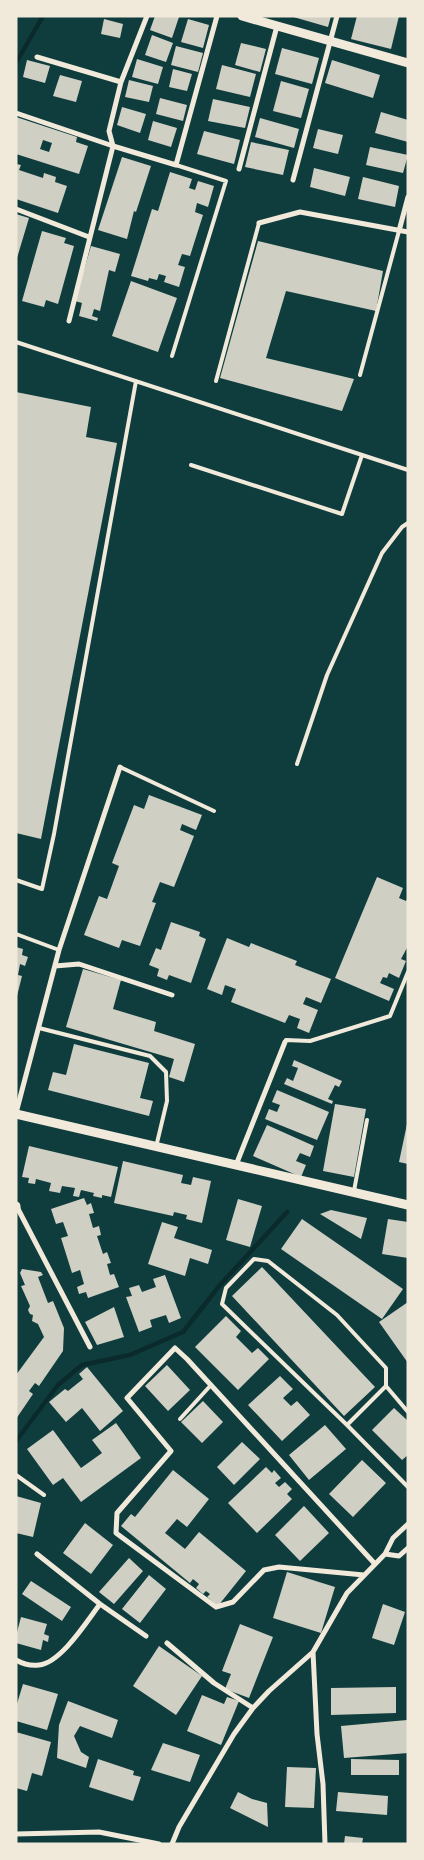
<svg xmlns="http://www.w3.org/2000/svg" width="424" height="1860" font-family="'Exo 2',sans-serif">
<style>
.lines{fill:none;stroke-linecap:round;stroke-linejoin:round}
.stream{stroke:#0a2a2b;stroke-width:4.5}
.building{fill:#cfcfc3;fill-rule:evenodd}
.service{stroke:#f1e9da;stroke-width:4}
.minor{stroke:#f1e9da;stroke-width:5}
.tertiary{stroke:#f1e9da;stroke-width:9}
</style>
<rect width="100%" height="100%" fill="#0f3d3e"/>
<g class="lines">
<path class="stream" d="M16 63 43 16
M16 1441 58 1385 82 1365 130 1355 183 1332 220 1285 287 1212"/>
</g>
<path class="building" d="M155 16 179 17 172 38 150 30Z
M290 16H331L328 27Z
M357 16H399L391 49 351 39Z
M104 19 123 24 120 38 101 34Z
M188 19 209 25 203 48 181 42Z
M152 35 173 43 166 62 145 55Z
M241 43 266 49 260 72 235 65Z
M176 46 203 53 198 72 171 65Z
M282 48 319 58 312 84 275 74Z
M137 59 163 67 158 84 132 77Z
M27 60 50 66 45 83 23 77Z
M332 60 380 75 373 98 325 83Z
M222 65 256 74 250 97 216 89Z
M173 69 192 74 187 91 169 87Z
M60 75 82 81 76 102 53 96Z
M129 80 153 86 149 102 125 97Z
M281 81 309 89 301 118 273 111Z
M160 98 187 105 183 121 156 114Z
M213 99 250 107 245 128 208 121Z
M122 107 146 114 140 133 117 125Z
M381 112 408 120V142L375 133Z
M16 117 77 137 76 142 88 146 79 174 16 154ZM43 140 52 143 49 152 40 149Z
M260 118 299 129 294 148 255 137Z
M153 121 177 128 171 147 148 140Z
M318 129 343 135 338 154 313 148Z
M204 131 240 140 234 164 197 154Z
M251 142 289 150 283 175 245 167Z
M370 147 408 155 403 173 366 165Z
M122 157 151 166 136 212 134 211 127 239 98 230Z
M16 164 21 165 19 170 43 178 44 173 56 177 55 182 67 186 58 213 16 199Z
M314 168 350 177 345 196 310 187Z
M170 172 192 179 189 188 195 190 198 181 214 186 208 207 197 203 195 212 203 215 190 256 182 254 178 265 185 267 179 287 164 282 166 276 159 274 157 280 149 278 148 281 131 276 152 209 158 211Z
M363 177 399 186 395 207 358 199Z
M16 214 29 218 17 258H16Z
M42 231 66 238 64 243 74 246 58 304 46 300 44 307 22 301Z
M258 241 383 271 376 311 286 291 266 358 354 379 342 411 220 378Z
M91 246 120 254 115 272 109 270 100 311 94 309 92 316 98 318 97 321 79 316 82 303 75 301Z
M131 281 177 298 158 352 112 336Z
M16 392 91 407 86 437 117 443 41 839 16 833Z
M149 795 202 815 196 830 182 824 180 830 194 836 174 887 160 882 152 902 156 903 140 946 122 940 119 948 84 935 99 896 107 899 119 866 112 863 134 805 144 809Z
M377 877 403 888 399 898 406 901 408 898V946L401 959 406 961 399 978 389 973 387 978 383 977 380 983 394 989 389 1001 335 978Z
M171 922 200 932 199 936 206 939 191 983 169 975 167 980 157 976 159 969 149 965 156 948 161 950Z
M227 938 249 947 251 943 297 961 295 965 331 979 321 1003 306 997 303 1004 318 1010 309 1033 297 1028 300 1019 289 1015 285 1023 231 1002 236 989 225 985 222 995 207 989Z
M16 947 23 949 22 955 28 957 25 966 20 964 18 975 22 976 17 996Z
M83 969 121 980 113 1009 156 1022 154 1031 195 1044 184 1082 169 1077 174 1059 66 1027Z
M74 1044 149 1063 140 1098 153 1101 149 1116 48 1090 53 1072 66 1075Z
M294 1060 342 1081 339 1087 335 1085 328 1099 333 1101 332 1104 284 1084 287 1078 293 1081 298 1068 292 1066Z
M277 1090 329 1112 317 1140 265 1119 269 1109 277 1112 280 1105 272 1102Z
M335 1104 366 1109 354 1177 323 1171Z
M407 1124H408V1164L399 1162Z
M267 1125 314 1146 310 1157 300 1153 296 1161 306 1165 301 1177 253 1156Z
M29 1146 118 1167 111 1197 102 1195V1198L93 1196 94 1193 81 1190 79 1197 73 1196 75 1188 62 1186 60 1193 49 1191 51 1183 36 1179 35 1184 28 1183 29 1178 22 1177Z
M123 1161 183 1175 181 1183 191 1185 193 1177 211 1181 202 1223 186 1219 187 1215 174 1212 173 1216 114 1203Z
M84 1198 87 1205 91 1203 94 1213 89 1214 93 1228 99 1226 101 1235 97 1236 103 1254 107 1252 111 1263 107 1264 110 1275 114 1274 119 1287 88 1298 86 1292 79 1294 77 1287 84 1284 80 1270 72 1273 61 1238 68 1236 63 1222 56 1224 51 1209Z
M238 1199 262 1206 250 1247 226 1240Z
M331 1210 367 1218 361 1239 320 1214Z
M302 1219 403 1289 382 1319 281 1249Z
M388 1219 408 1222V1258L382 1254Z
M162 1222 178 1227 174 1238 212 1250 208 1264 190 1258 185 1276 148 1264Z
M262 1267 375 1387 344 1416 232 1296Z
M22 1269 41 1272 43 1275 38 1277 48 1303 53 1301 64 1328 63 1351 39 1386 35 1383 29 1391 33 1394 16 1419V1375L44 1337 38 1324 32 1321 33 1315 30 1314 28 1310 30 1306 21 1286 25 1285 20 1273Z
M165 1275 181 1318 169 1323 166 1315 150 1320 152 1327 139 1332 126 1297 132 1296 129 1288 139 1285 142 1292 156 1287 153 1279Z
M408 1302V1363L379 1322Z
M114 1307 124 1337 97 1345 85 1322Z
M226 1316 241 1331 236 1337 252 1353 258 1348 269 1359 238 1390 195 1347Z
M167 1365 190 1390 168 1411 145 1386Z
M87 1367 123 1411 100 1431 82 1408 66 1422 49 1402 65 1389 68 1391 83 1379 79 1374Z
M280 1376 293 1389 283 1398 291 1406 297 1401 310 1415 282 1441 248 1405Z
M203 1401 223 1422 202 1443 181 1422Z
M394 1408 408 1421V1455L402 1460 372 1430Z
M116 1423 141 1458 81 1502 63 1478 53 1485 27 1449 53 1430 81 1468 102 1453 92 1440Z
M325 1425 346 1449 309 1480 289 1455Z
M242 1442 260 1459 234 1485 217 1467Z
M362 1460 386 1483 353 1517 329 1494Z
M266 1467 272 1473 274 1470 281 1478 275 1483 279 1487 285 1482 292 1489 287 1494 292 1499 257 1533 228 1503Z
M173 1470 209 1499 187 1527 177 1519 165 1533 185 1549 199 1532 246 1571 218 1606 207 1597 210 1594 206 1591 203 1594 196 1588 199 1584 193 1579 190 1583 121 1526 131 1514 135 1517Z
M16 1496 41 1503 33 1537 16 1533Z
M304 1506 329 1533 300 1561 275 1535Z
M85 1523 113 1545 91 1574 63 1553Z
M129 1558 143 1571 114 1604 99 1592Z
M287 1572 335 1587 321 1633 273 1618Z
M149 1575 166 1589 140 1623 122 1609Z
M31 1581 71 1607 62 1621 22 1594Z
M383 1604 405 1612 394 1645 372 1638Z
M21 1617 47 1624 44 1634 49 1636 48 1642 43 1640 41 1650 16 1643V1636Z
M240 1624 273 1637 249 1698 225 1689 231 1674 222 1671Z
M159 1646 202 1676 176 1715 133 1686Z
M23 1684 58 1694 47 1730 16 1721V1707Z
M396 1687V1713L331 1715V1688Z
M202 1695 224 1704 227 1697 239 1701 221 1745 187 1731Z
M68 1701 118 1720 112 1738 80 1726 74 1736 81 1752 89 1757 86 1768 57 1758 59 1725Z
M407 1720 408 1753 344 1758 341 1726Z
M16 1732 51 1742 42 1776 32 1773 27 1791 16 1788Z
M163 1743 200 1755 190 1782 151 1770Z
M98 1759 134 1771 133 1775 141 1777 133 1801 89 1787Z
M351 1759 399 1760V1775H351Z
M287 1767 316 1768 314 1808 285 1807Z
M238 1792 252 1799 267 1803 268 1827 230 1808Z
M338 1792 388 1796 387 1815 336 1811Z
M345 1836 363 1838 362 1844H344Z"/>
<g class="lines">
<path class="service" d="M16 342 408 470
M172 356 226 181 176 165
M360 375 399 231
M216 381 259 223
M191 465 342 514 362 455
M297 764 327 675 382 553 402 527 408 523
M120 767 214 811
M16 880 42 889 54 834 136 381
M16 934 59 950
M39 1028 150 1056 166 1072 167 1101 156 1147
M285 1042 286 1040 310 1041 390 1016 408 972
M354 1191 367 1120
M386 1386 408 1412
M180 1419 211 1385
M347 1425 222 1304 226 1288 254 1259 268 1261 337 1315 386 1368V1386L347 1425 408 1487
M16 1475 44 1495"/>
<path class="minor" d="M37 57 121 82
M16 113 113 146 176 165 217 16
M239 169 277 26
M293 180 337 16
M16 209 89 237
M259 223 300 212 408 232
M399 231 408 197
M69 321 113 146 109 131 121 82 147 16
M55 966 79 964 172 995
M16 1113 59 950 120 767
M236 1165 285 1042
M17 1207 90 1347
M37 1554 100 1604 146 1636
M385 1554 399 1556 408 1548
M364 1575 279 1567 264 1570 233 1602 216 1607 116 1533 117 1513 171 1451 127 1398 175 1348 187 1359 375 1564
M167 1643 214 1683 253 1708
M313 1652 317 1734 323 1784 325 1844
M16 1660C23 1664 31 1666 39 1665 61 1663 87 1621 100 1604
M16 1834 99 1832 159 1844
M172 1844 179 1827 234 1734 253 1708 269 1691 313 1652 347 1593 385 1554 393 1538 408 1524"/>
<path class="tertiary" d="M242 16 408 63
M16 1114 408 1205
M16 1206V1208"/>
</g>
<rect width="424" height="1860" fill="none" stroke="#f1e9da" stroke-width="35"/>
</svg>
